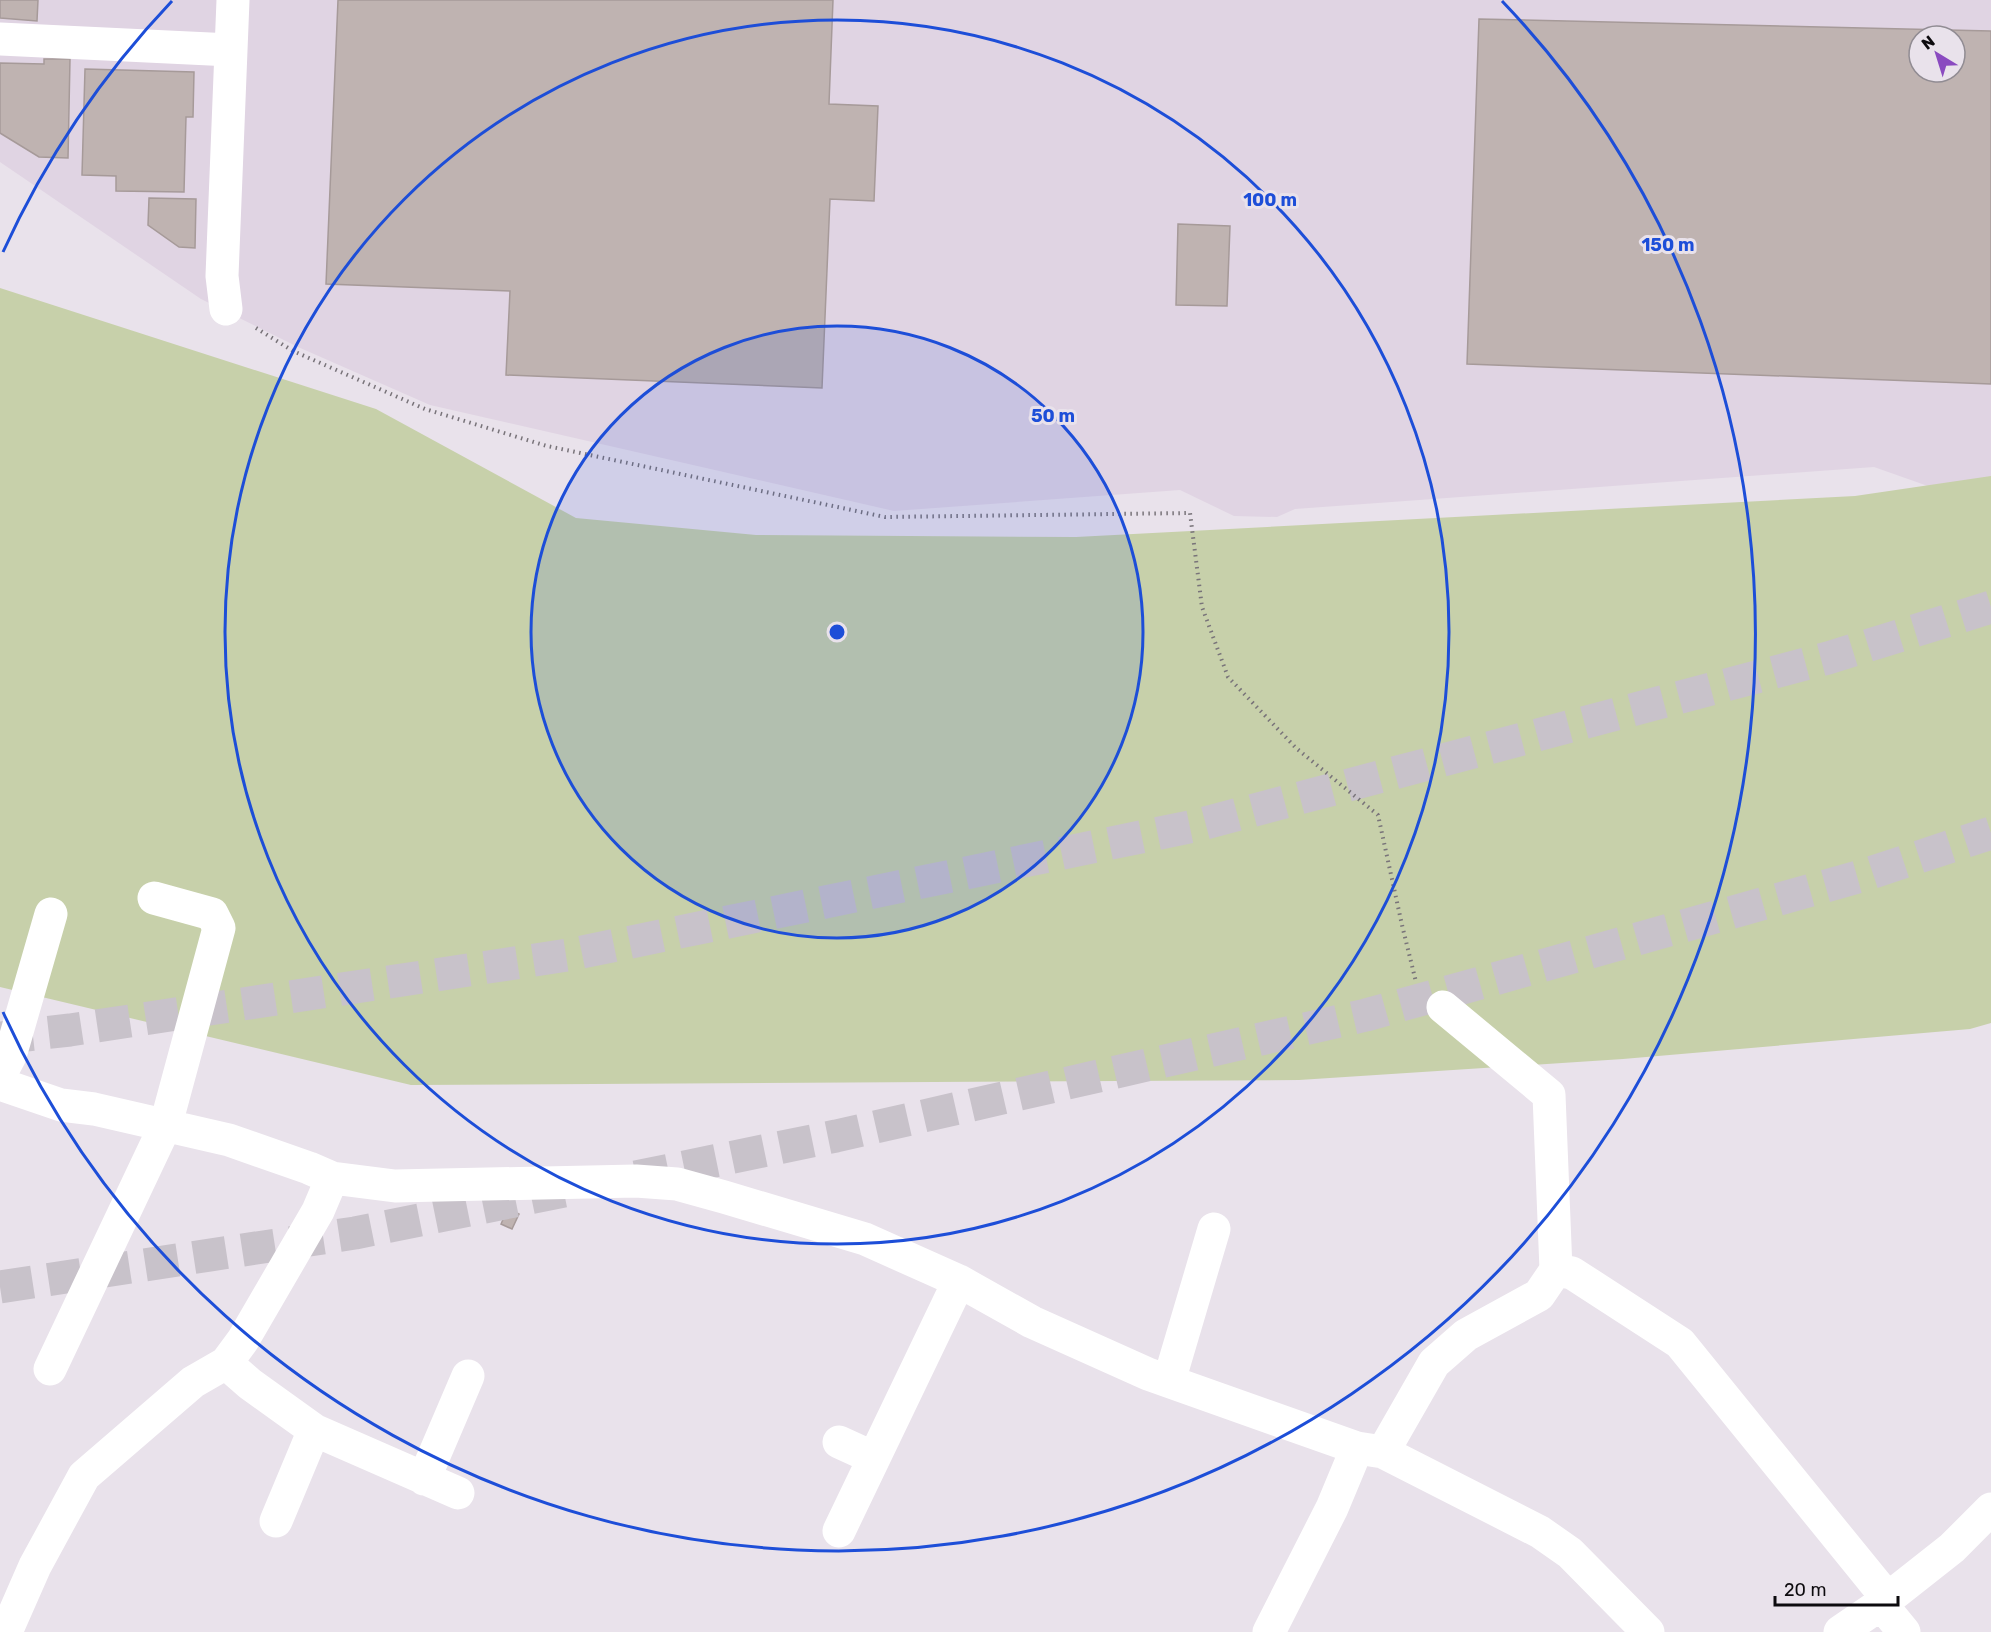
<svg xmlns="http://www.w3.org/2000/svg" width="1991" height="1632" font-family="Rubik,sans-serif">
<style>
.built{fill:#e0d4e3;fill-rule:evenodd}
.green{fill:#c7d0aa}
.building{fill:#bfb3b1;stroke:#a69a99;stroke-width:1.5;fill-rule:evenodd}
.lines{fill:none;stroke-linecap:round;stroke-linejoin:round}
.highway-tunnel{stroke:#c8c2ca;stroke-width:33;stroke-dasharray:33 16;stroke-linecap:butt}
.path{stroke:#787379;stroke-width:4;stroke-dasharray:1.5 4.5;stroke-linecap:butt}
.minor{stroke:#fff;stroke-width:33}
.ring{fill:none;stroke:#1d4ed8;stroke-width:3}
.centre{fill:#1d4ed8;stroke:#e9e2eb;stroke-width:3}
.ring-label{font-size:18px;text-anchor:middle;font-weight:bold;fill:#1d4ed8;stroke:#e9e2eb;stroke-width:6;stroke-linejoin:round;paint-order:stroke}
</style>
<rect width="100%" height="100%" fill="#e9e2eb"/>
<path class="built" d="M0 0H1991V488L1942 491 1874 467 1295 509 1277 517 1234 516 1180 490 894 511 430 405 298 347 201 299 0 162ZM1919 36H1955V72H1919Z"/>
<path class="green" d="M0 288 376 409 576 518 756 535 1076 537 1855 496 1991 476V1023L1970 1029 1623 1059 1299 1080 411 1085 0 987Z"/>
<path class="building" d="M0 0H38L37 21 0 18Z
M338 0H833L829 104 878 106 874 201 830 199 822 388 506 375 510 291 326 284Z
M1479 19 1991 31V384L1467 364ZM1919 36H1955V72H1919Z
M44 59H70L68 158 39 157 0 133V63L44 64Z
M85 69 194 72 193 117H186L184 192 116 191V176L82 175Z
M149 198 196 199 195 248 179 247 148 225Z
M1178 224 1230 226 1227 306 1176 305Z
M508 1208 519 1214 512 1229 501 1224Z"/>
<g class="lines">
<path class="highway-tunnel" d="M0 1038 70 1030 568 955 1194 826 1828 658 1991 607
M636 1177 836 1136 1366 1015 1858 877 1991 833
M0 1287 355 1233 564 1191"/>
<path class="path" d="M256 328 293 351 425 409 547 446 885 517 1190 513 1202 607 1228 677 1296 748 1378 815 1402 925 1416 982"/>
<path class="minor" d="M0 39 231 50
M226 309 222 276 233 0
M0 1075 10 1056 51 914
M0 1084 61 1105 94 1109 229 1140 309 1168 332 1178 395 1186 636 1181 677 1184 724 1197 865 1239 959 1281 1032 1322 1148 1374 1357 1448 1383 1452 1540 1532 1570 1553 1648 1632
M1556 1270 1572 1273 1680 1343 1888 1599
M226 1363 250 1384 314 1430 458 1493
M50 1369 166 1124 219 928 212 914 154 898
M1169 1381 1214 1229
M839 1442 874 1458
M1383 1452 1434 1363 1466 1335 1539 1295 1556 1270 1549 1095 1443 1007
M424 1479 468 1376
M276 1521 314 1430
M839 1531 959 1281
M6 1632 35 1566 84 1476 193 1382 226 1363 243 1340 318 1211 332 1178
M1269 1632 1332 1508 1357 1448
M1840 1632 1881 1604
M1904 1632 1881 1604 1952 1548 1991 1509"/>
</g>
<circle cx="837" cy="632" r="306" fill="#1d4ed8" fill-opacity=".12"/>
<g class="ring">
<circle cx="837" cy="632" r="306"/>
<circle cx="837" cy="632" r="612"/>
<path d="M3 252A917 917 0 0 1 172 1M1502 1A917 917 0 1 1 3 1012"/>
</g>
<circle cx="837" cy="632" r="9" class="centre"/>
<g class="ring-label">
<text x="1270" y="206">100 m</text>
<text x="1668" y="251">150 m</text>
<text x="1053" y="422">50 m</text>
</g>
<g transform="translate(1937 54) rotate(322)"><circle r="28" fill="#e9e2eb" stroke="#918c93" stroke-width="1.5"/>
<path d="M0-4.5L10 22L0 15L-10 22Z" fill="#8a4ac0"/>
<text y="-9" font-size="16" font-weight="bold" text-anchor="middle" fill="#0d0b0e">N</text>
</g>
<path d="M1775 1596v9h123v-9" fill="none" stroke="#0d0b0e" stroke-width="3"/>
<text x="1784" y="1596" font-size="18" fill="#0d0b0e" stroke="#e9e2eb" stroke-width="4.5" paint-order="stroke">20 m</text>
</svg>
